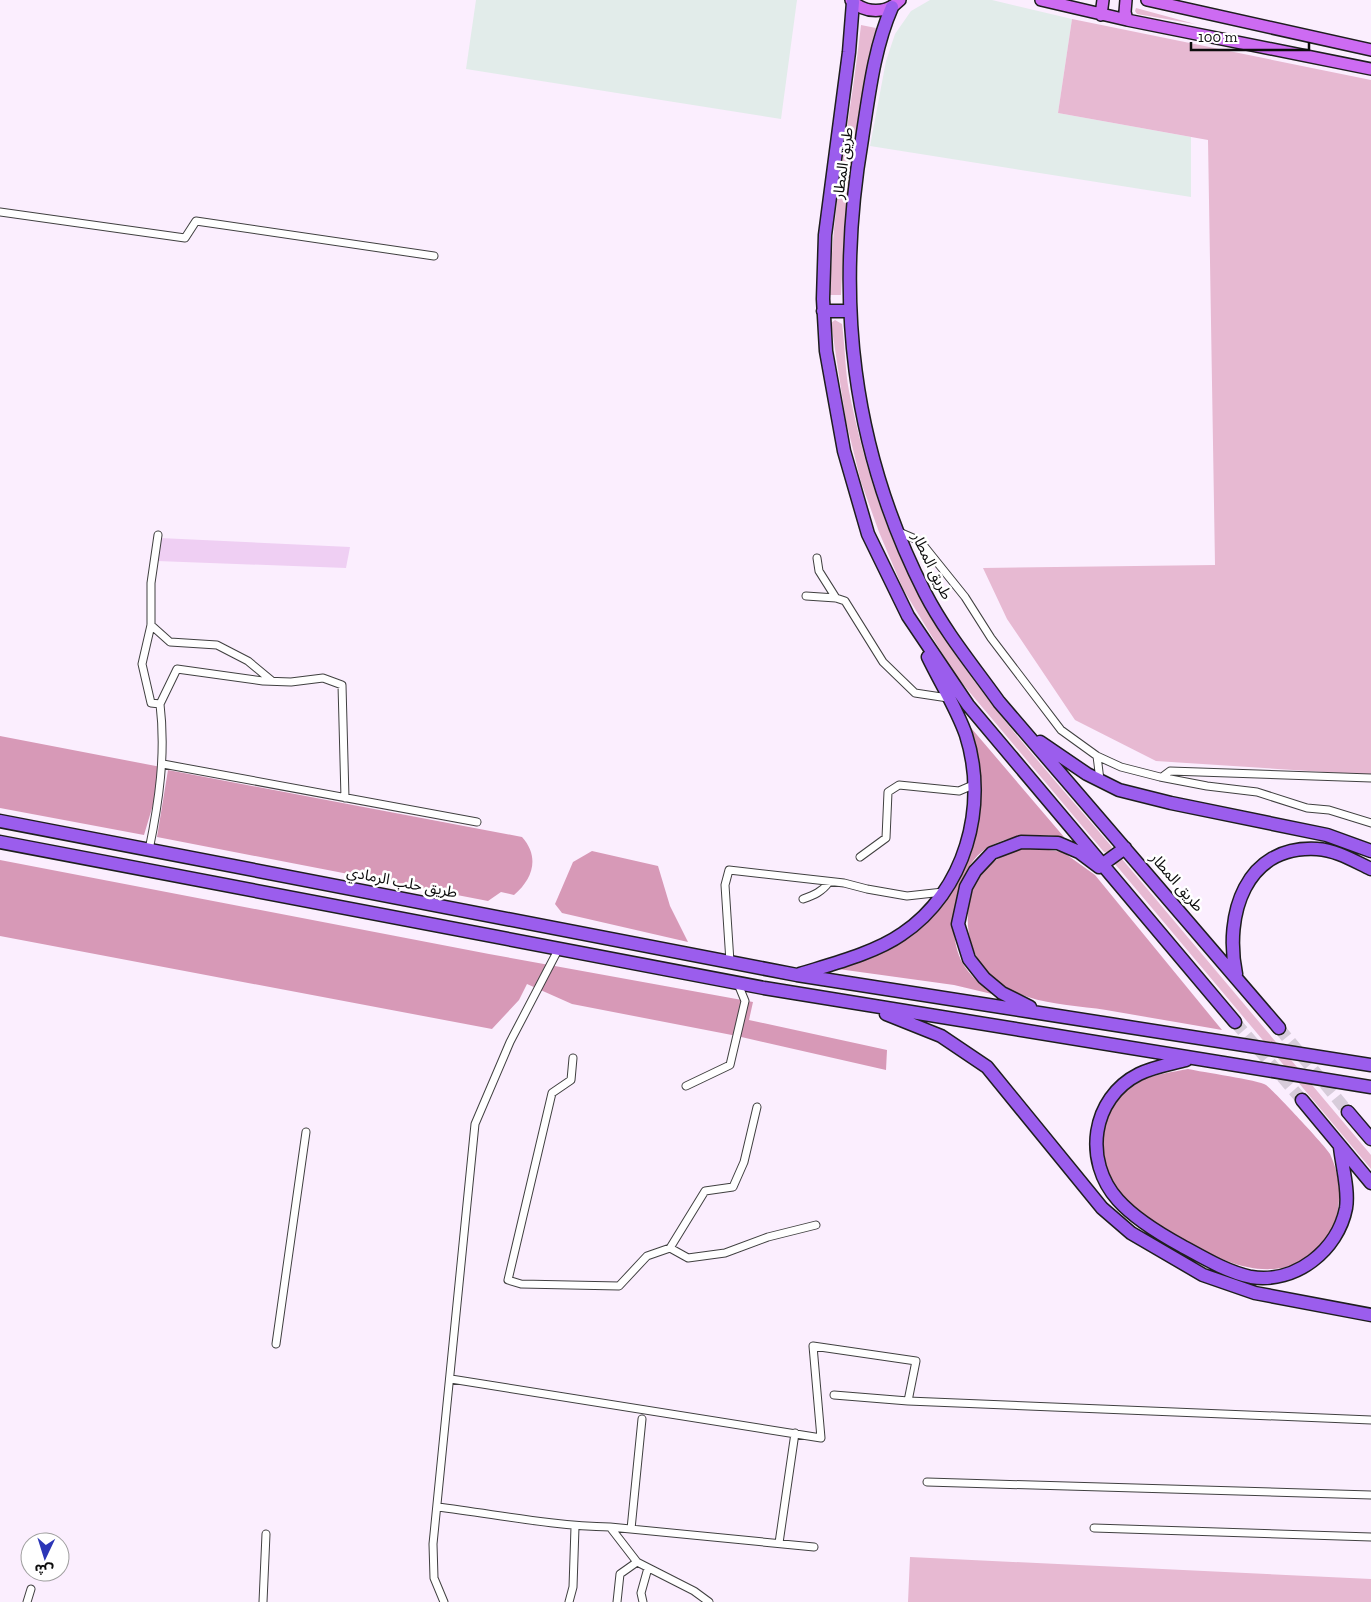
<svg xmlns="http://www.w3.org/2000/svg" width="1371" height="1602" font-family="'Zilla Slab','Noto Sans Arabic',serif">
<style>
.industrial{fill:#e2ecea}
.farmland{fill:#efcff3}
.green{fill:#e7b9d2}
.forest{fill:#d799b7}
.lines{fill:none;stroke-linecap:round;stroke-linejoin:round}
.highway-tunnel{stroke:#d7ccda;stroke-width:12;stroke-dasharray:12 6;stroke-linecap:butt}
.street-casing{stroke:#404040;stroke-width:9}
.primary-casing{stroke:#1e1e1e;stroke-width:14}
.highway-casing{stroke:#1e1e1e;stroke-width:15}
.street{stroke:#fff;stroke-width:7}
.primary{stroke:#cd6bf2;stroke-width:11}
.highway{stroke:#9b5ded;stroke-width:12}
.labels{text-anchor:middle;dominant-baseline:central;stroke-width:5;stroke-linejoin:round;paint-order:stroke}
.street-label{font-size:15px;fill:#0d0d0d;stroke:#fff}
</style>
<rect width="100%" height="100%" fill="#fbeefe"/>
<path class="industrial" d="M476 0H797L781 119 466 69Z
M930 0H992L1072 19 1058 113 1191 137V197L870 146 886 61 895 34 911 11Z"/>
<path class="farmland" d="M160 538 350 547 346 568 157 561Z"/>
<path class="green" d="M1136 8 1195 24 1137 14 1135 11Z
M1072 19 1371 80V775L1156 761 1075 720 1007 619 983 568 1215 565 1208 140 1058 113Z
M861 25 876 28C855 115 845 205 841 295H830C832 203 851 116 861 25Z
M835 320 842 324C845 346 845 370 849 391 862 455 881 520 910 578 960 678 1040 762 1112 847L1108 853 1104 852 956 676 903 589 879 532 861 482 846 421 831 323Z
M1119 858 1122 859 1371 1155V1169L1115 864Z
M910 1557 1371 1579V1602H908Z"/>
<path class="forest" d="M966 722 1064 837C1039 833 1013 834 990 846 955 865 944 931 963 964 970 976 982 985 992 994L954 985 831 968 917 929 972 845Z
M0 736 161 767 158 788 144 835 0 808Z
M168 770 522 837C540 857 533 879 514 895L501 892 488 901 157 837Z
M1027 847 1063 852 1095 875 1222 1030C1184 1023 1145 1017 1106 1010 1081 1006 1052 1005 1028 997 985 983 962 948 969 904 975 870 995 856 1027 847Z
M592 851 658 866 670 906 688 942 562 913 555 904 573 862Z
M0 860 489 954 753 1002 749 1020 887 1050 886 1070 737 1036 572 1004 527 984 519 1000 492 1029 0 936Z
M1188 1069C1201 1072 1259 1080 1266 1085 1273 1090 1327 1148 1330 1154 1353 1203 1332 1264 1274 1269 1243 1271 1218 1258 1192 1244 1162 1228 1123 1208 1108 1176 1093 1141 1107 1098 1141 1081 1155 1074 1173 1072 1188 1069Z"/>
<g class="lines">
<path class="highway-tunnel" d="M1235 1022 1302 1100
M1279 1028 1348 1112"/>
<defs>
<path id="street" d="M0 212 185 238 196 221 434 256
M899 532 920 541 965 597 991 638 1061 730 1097 756 1121 767 1160 777 1207 786 1257 792 1307 808 1329 810 1371 823
M817 558 819 571 836 598
M806 596 836 598 845 601 883 662 915 693 948 698
M151 625 170 642 217 645 248 661 272 681
M160 704 177 669 263 681 291 682 323 678 342 685 345 798
M1097 756 1100 780
M163 764 477 822
M1162 777 1170 771 1371 778
M149 850C159 801 166 754 160 704L151 703 142 664 151 625V583L158 535
M860 857 886 838 888 792 899 785 959 791 973 785
M803 899C814 895 822 892 829 882
M730 962 725 885 729 870 844 883 867 889 907 896 943 892
M573 1058 571 1080 552 1093 508 1280 521 1284 619 1286 647 1256 670 1248 705 1191 733 1187 744 1162 757 1107
M686 1086 730 1065 745 1001 738 984
M670 1248 688 1258 725 1253 768 1237 816 1225
M276 1344 306 1132
M451 1379 821 1438 813 1346 916 1361 908 1401 834 1395
M908 1401 1371 1420
M927 1482 1371 1495
M437 1507C495 1514 552 1526 610 1527L637 1562 694 1591 709 1602
M610 1527 814 1547
M1094 1528 1371 1537
M631 1529 642 1419
M779 1543 795 1433
M27 1602 31 1589
M263 1602 266 1534
M444 1602 434 1578 433 1544 475 1124 510 1042 558 950
M569 1602 573 1587 575 1527
M617 1602 620 1574 637 1562
M643 1602 641 1593 648 1568"/>
<path id="primary" d="M851 0C865 14 887 14 900 0
M1041 0 1127 20 1371 69
M1126 0 1125 12 1127 20
M1147 0 1371 50
M1101 15 1103 0"/>
<path id="highway" d="M853 2 849 52 825 235 823 299 826 351 844 451 868 534 908 616 968 705 1235 1022
M892 7C874 48 869 94 862 139 835 298 851 448 925 593 945 632 974 667 999 702L1279 1028
M823 311H850
M1040 742 1087 774 1119 790 1171 803 1327 835 1371 851
M0 821 797 975 1371 1065
M0 842 764 988 1371 1087
M1103 864 1125 848
M800 974C832 964 875 953 902 934 965 892 989 806 966 735 957 709 940 682 928 657
M1236 974C1224 915 1245 845 1317 849 1336 850 1354 861 1371 869
M1030 1007 1002 993 984 978 969 959 958 924 966 887 975 871 992 853 1021 842 1058 843 1079 852 1099 867
M886 1014 941 1036 987 1067 1102 1208 1131 1233 1203 1275 1255 1293 1371 1315
M1186 1060C1171 1064 1153 1067 1139 1074 1091 1098 1083 1161 1118 1200 1135 1219 1160 1234 1182 1246 1204 1258 1227 1272 1251 1277 1296 1284 1338 1250 1346 1208 1349 1190 1342 1166 1340 1147
M1302 1100 1371 1183
M1348 1112 1371 1139"/>
</defs>
<use href="#street" class="street-casing"/>
<use href="#primary" class="primary-casing"/>
<use href="#highway" class="highway-casing"/>
<use href="#street" class="street"/>
<use href="#primary" class="primary"/>
<use href="#highway" class="highway"/>
</g>
<g class="labels">
<g class="street-label">
<text transform="translate(843 163) rotate(-82)">طريق المطار</text>
<text transform="translate(932 566) rotate(64)">طريق المطار</text>
<text transform="translate(402 882) rotate(11)">طريق حلب الرمادي</text>
<text transform="translate(1177 882) rotate(49)">طريق المطار</text>
</g>
</g>
<g transform="translate(45 1557) rotate(184)"><circle r="24" fill="#ffffff" stroke="#9e9e9e"/>
<path d="M0-4L9 19L0 12L-9 19Z" fill="#2c36b7"/>
<text y="-8" font-size="14" font-weight="bold" text-anchor="middle" fill="#0d0d0d">ش</text>
</g>
<path d="M1191 42v8h118v-8" fill="none" stroke="#0d0d0d" stroke-width="2.5"/>
<text x="1198" y="42" font-size="15" fill="#0d0d0d" stroke="#ffffff" stroke-width="4" paint-order="stroke">100 m</text>
</svg>
